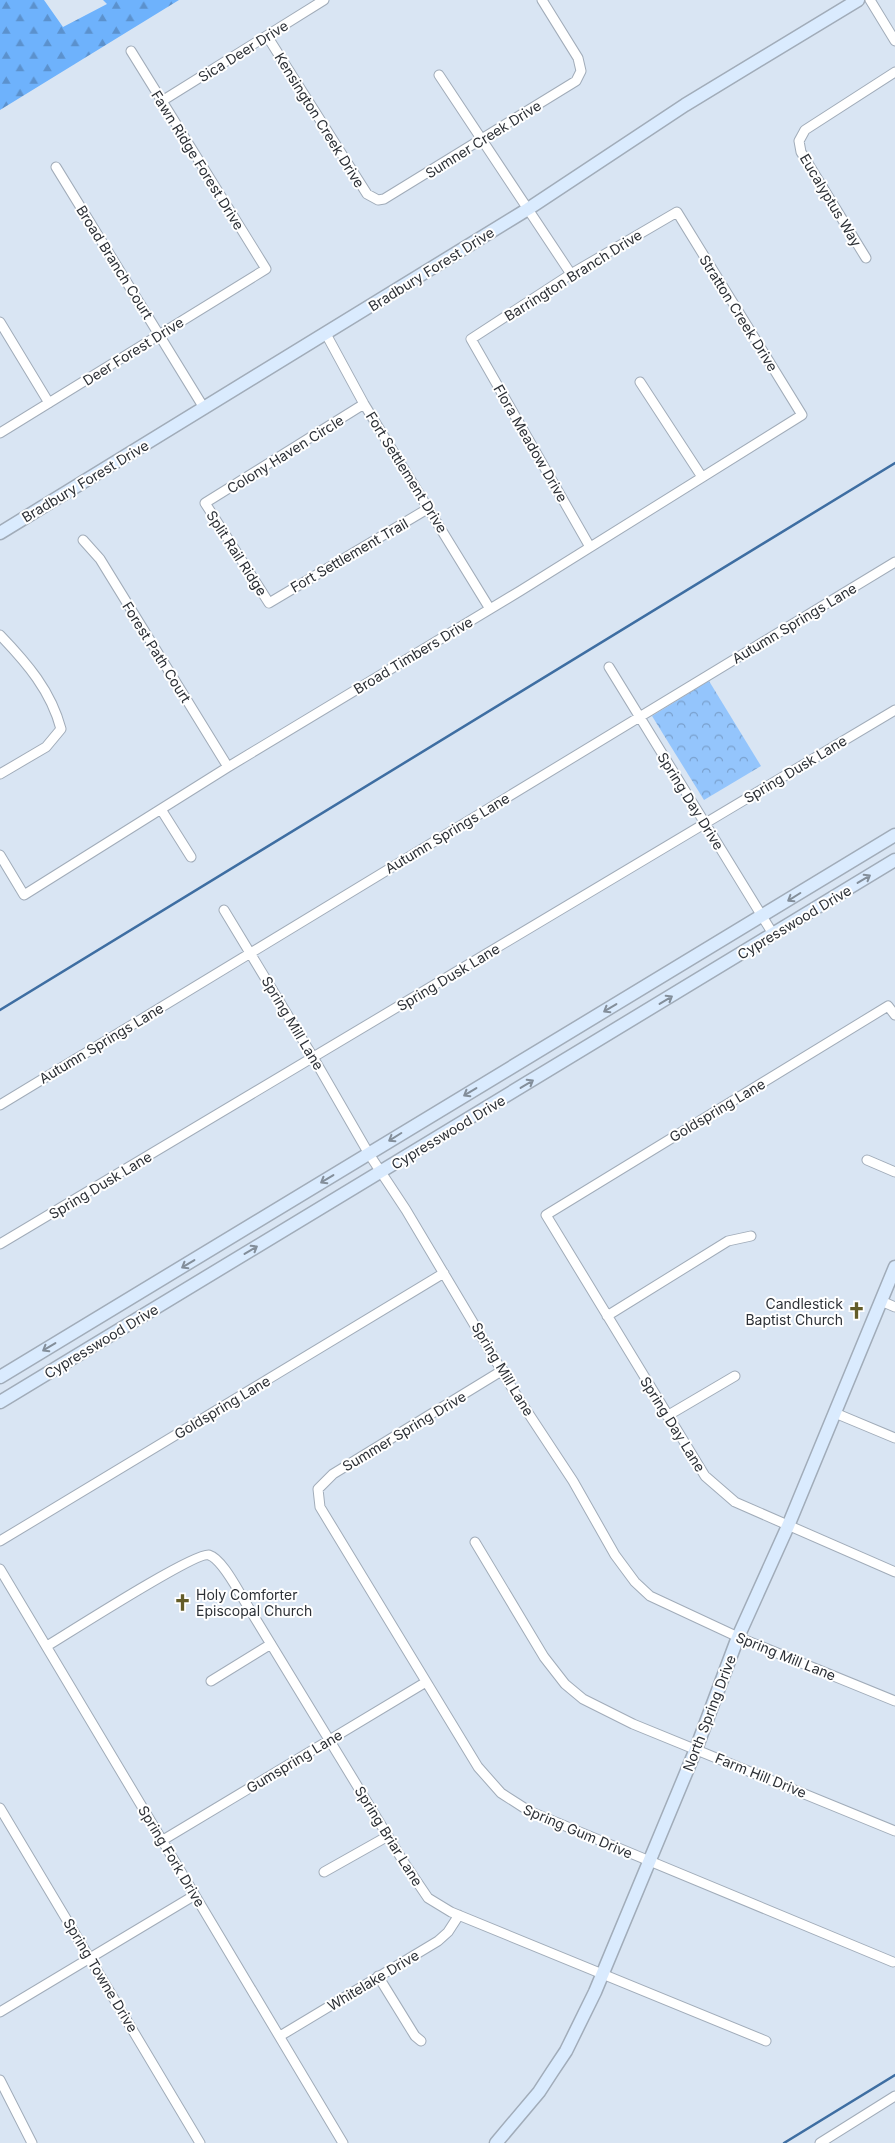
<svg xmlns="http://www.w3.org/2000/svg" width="895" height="2143" font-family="Inter,sans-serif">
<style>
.forest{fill:url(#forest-firs)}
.park{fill:url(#park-crowns)}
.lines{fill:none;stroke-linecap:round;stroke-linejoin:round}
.stream{stroke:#3e6ea2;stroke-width:2.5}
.street-casing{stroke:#a1acb9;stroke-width:11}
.secondary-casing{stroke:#a1acb9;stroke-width:15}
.street{stroke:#fff;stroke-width:9}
.secondary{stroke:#daebfe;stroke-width:12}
.oneway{stroke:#838e9a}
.labels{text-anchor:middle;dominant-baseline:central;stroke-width:4;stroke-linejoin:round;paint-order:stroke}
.street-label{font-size:14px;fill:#2c3036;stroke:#fff}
.poi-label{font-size:14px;fill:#2c3036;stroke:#fff;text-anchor:end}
</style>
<defs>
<pattern id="forest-firs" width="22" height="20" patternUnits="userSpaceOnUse" patternTransform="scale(1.25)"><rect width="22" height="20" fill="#6eb2fc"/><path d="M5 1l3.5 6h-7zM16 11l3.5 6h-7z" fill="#5b91cd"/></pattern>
<pattern id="park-crowns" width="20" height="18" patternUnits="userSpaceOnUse" patternTransform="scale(1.25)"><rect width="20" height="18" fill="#94c5fc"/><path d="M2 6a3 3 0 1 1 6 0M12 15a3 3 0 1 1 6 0" fill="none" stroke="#79a0cd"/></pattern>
</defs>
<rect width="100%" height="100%" fill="#d9e5f3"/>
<path class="forest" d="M0 0H44L63 27 107 4 103 0H179L0 110Z"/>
<path class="park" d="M709 681 761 766 704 800 652 716Z"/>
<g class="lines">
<path class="stream" d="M0 1010 895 463
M784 2143 895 2075"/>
<defs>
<path id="street" d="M870 0 895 41
M267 36 367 194 378 200 384 199 576 81 581 71 578 58 542 0
M439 75 571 274
M162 101 324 0
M56 167 204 408
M866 258 801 152 799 141 805 130 895 72
M0 322 49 403
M326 334 364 404 490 609
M640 382 702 477
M364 404 205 503 269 603 429 508
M0 433 266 269 131 51
M83 540 100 559 228 767
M0 635C27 663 51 691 61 729L46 747 0 774
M609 667 773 934
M162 811 191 857
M0 855 24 895 228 767 520 591 802 415 677 212 571 274 471 339 590 547
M224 910 313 1057 369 1154 406 1210 515 1393 573 1481 615 1555 635 1582 650 1596 738 1637 895 1701
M895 1015 888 1006 546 1215 705 1476 735 1502 895 1572
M0 1105 895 562
M867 1160 895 1172
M0 1244 895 710
M881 1301 895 1307
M607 1316 728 1241 751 1236
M503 1370 333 1474 318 1489 320 1507 478 1767 501 1793 529 1811 893 1962
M835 1413 895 1438
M667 1416 735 1376
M0 1541 444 1273
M475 1542 544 1657 565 1684 583 1699 633 1724 895 1831
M0 1569 343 2143
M47 1646C67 1634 196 1551 209 1555 222 1559 237 1589 244 1600L403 1861 428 1898 451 1912 766 2041
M211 1681 271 1644
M0 1808 200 2143
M163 1840 426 1682
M324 1872 388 1836
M378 1976 415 2036 421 2041
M0 2012 195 1895
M280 2036 438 1941 448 1932 459 1915
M0 2080 32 2143
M820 2143 895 2096"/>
<path id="secondary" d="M0 533 528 209 685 105 858 0
M0 1377 895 835
M0 1402 895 860
M496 2143 539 2092 552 2072 566 2051 595 1992 696 1749 738 1637 788 1526 895 1267"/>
</defs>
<use href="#street" class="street-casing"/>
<use href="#secondary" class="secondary-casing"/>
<use href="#street" class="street"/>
<use href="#secondary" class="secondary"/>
</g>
<defs><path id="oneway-shaft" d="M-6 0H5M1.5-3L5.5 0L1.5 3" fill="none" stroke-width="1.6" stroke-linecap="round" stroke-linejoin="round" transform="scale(1.25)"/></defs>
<g class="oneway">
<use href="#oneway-shaft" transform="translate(864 879) rotate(-31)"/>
<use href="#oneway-shaft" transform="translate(794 897) rotate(148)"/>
<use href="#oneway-shaft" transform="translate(666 1000) rotate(-31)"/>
<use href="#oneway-shaft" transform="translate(610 1008) rotate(149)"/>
<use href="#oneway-shaft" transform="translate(527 1084) rotate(-31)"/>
<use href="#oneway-shaft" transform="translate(470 1092) rotate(149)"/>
<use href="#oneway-shaft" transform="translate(395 1137) rotate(148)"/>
<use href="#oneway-shaft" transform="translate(327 1179) rotate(149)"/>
<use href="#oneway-shaft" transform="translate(251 1250) rotate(-31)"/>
<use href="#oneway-shaft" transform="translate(188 1264) rotate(149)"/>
<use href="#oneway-shaft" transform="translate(49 1347) rotate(149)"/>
</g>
<defs>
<symbol id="church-bare" viewBox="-9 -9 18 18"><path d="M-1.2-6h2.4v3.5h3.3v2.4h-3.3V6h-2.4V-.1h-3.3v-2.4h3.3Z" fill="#635c28" stroke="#fff" stroke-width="2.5" paint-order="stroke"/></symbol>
</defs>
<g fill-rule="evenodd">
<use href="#church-bare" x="844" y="1298" width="25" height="25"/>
<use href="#church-bare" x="170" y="1590" width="25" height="25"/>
</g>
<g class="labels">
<g class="street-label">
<text transform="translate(243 51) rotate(-32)">Sica Deer Drive</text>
<text transform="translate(320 120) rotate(58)">Kensington Creek Drive</text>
<text transform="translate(483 139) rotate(-32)">Sumner Creek Drive</text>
<text transform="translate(198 160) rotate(58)">Fawn Ridge Forest Drive</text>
<text transform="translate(831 200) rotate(59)">Eucalyptus Way</text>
<text transform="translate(115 262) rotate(58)">Broad Branch Court</text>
<text transform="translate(431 269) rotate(-32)">Bradbury Forest Drive</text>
<text transform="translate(573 275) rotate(-32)">Barrington Branch Drive</text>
<text transform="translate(739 313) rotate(58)">Stratton Creek Drive</text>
<text transform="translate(133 351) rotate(-32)">Deer Forest Drive</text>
<text transform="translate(531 443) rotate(60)">Flora Meadow Drive</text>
<text transform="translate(285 454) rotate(-32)">Colony Haven Circle</text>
<text transform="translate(407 472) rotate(58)">Fort Settlement Drive</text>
<text transform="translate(85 481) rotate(-31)">Bradbury Forest Drive</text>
<text transform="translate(237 553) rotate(57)">Split Rail Ridge</text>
<text transform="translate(349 555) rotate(-30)">Fort Settlement Trail</text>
<text transform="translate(794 623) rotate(-31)">Autumn Springs Lane</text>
<text transform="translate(157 652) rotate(58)">Forest Path Court</text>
<text transform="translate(413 655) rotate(-31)">Broad Timbers Drive</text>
<text transform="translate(795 769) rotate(-31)">Spring Dusk Lane</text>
<text transform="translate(691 801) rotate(58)">Spring Day Drive</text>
<text transform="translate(447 833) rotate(-31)">Autumn Springs Lane</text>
<text transform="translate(794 922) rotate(-31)">Cypresswood Drive</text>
<text transform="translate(448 977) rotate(-31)">Spring Dusk Lane</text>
<text transform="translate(293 1023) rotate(59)">Spring Mill Lane</text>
<text transform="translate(101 1043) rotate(-31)">Autumn Springs Lane</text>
<text transform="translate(717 1110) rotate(-31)">Goldspring Lane</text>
<text transform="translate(448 1132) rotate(-31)">Cypresswood Drive</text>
<text transform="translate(100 1185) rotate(-31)">Spring Dusk Lane</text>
<text transform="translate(101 1341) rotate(-31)">Cypresswood Drive</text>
<text transform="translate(503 1369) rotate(59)">Spring Mill Lane</text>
<text transform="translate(222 1407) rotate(-31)">Goldspring Lane</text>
<text transform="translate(673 1424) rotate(58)">Spring Day Lane</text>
<text transform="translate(404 1431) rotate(-31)">Summer Spring Drive</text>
<text transform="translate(786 1656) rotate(22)">Spring Mill Lane</text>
<text transform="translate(709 1713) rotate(-69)">North Spring Drive</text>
<text transform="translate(294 1761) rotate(-31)">Gumspring Lane</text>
<text transform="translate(761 1775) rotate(22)">Farm Hill Drive</text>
<text transform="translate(578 1831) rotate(23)">Spring Gum Drive</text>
<text transform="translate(389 1836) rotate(58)">Spring Briar Lane</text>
<text transform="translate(172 1856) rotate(59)">Spring Fork Drive</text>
<text transform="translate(101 1975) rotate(59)">Spring Towne Drive</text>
<text transform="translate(373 1980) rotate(-31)">Whitelake Drive</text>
</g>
<g class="poi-label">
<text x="843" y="1303">Candlestick<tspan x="843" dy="16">Baptist Church</tspan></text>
<text x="196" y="1594" text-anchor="start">Holy Comforter<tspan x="196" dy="16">Episcopal Church</tspan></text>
</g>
</g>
</svg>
